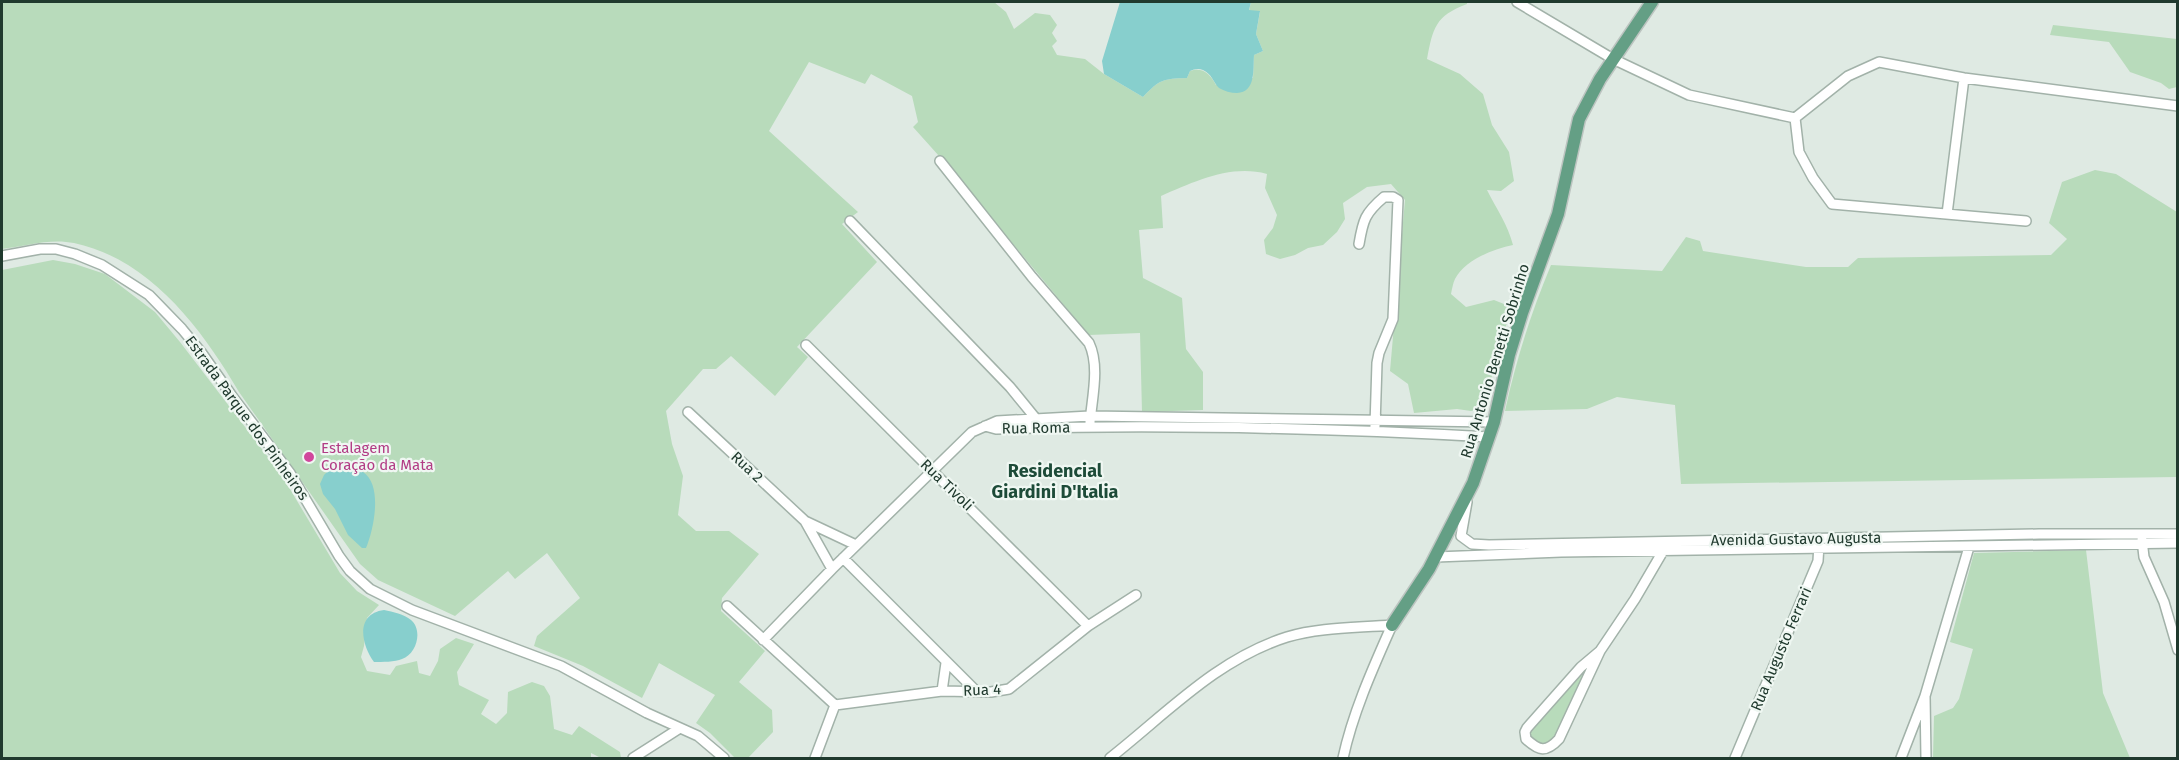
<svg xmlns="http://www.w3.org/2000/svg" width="2179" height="760" font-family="'Fira Sans',sans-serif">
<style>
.green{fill:#b8dbbb}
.water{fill:#87cfcd}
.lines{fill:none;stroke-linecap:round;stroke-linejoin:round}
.minor-casing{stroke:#a2b2a9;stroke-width:12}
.major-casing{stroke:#bcc4c0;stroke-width:15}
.minor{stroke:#fff;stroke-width:9}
.major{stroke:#649f85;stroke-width:12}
.hotel-dot{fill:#d1479c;stroke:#eff7f2;stroke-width:2}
.labels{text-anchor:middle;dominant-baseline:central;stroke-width:4.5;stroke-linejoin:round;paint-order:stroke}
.street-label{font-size:15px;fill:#203a2e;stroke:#eff7f2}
.hotel-label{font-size:15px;fill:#b23c85;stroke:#eff7f2;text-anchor:start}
.quarter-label{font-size:18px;font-weight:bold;fill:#1d4b38;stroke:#eff7f2}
</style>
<rect width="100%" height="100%" fill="#dfeae3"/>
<path class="green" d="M2 2H994L1006 12 1014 29 1035 13 1050 15 1057 25 1052 33 1057 41 1052 46 1057 55 1085 59 1104 74 1143 97C1160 79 1163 79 1187 78L1190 71C1203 67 1210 74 1216 85L1253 78 1254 55 1263 51 1256 34 1260 12 1249 11 1251 2H1467V4C1435 16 1433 28 1427 59L1460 74 1483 94 1492 125 1509 152 1514 181 1501 191 1487 190C1496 208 1508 225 1513 245 1493 249 1465 260 1455 279 1453 283 1452 289 1451 294L1466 307 1494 300 1509 306 1508 320 1498 349 1496 365 1486 392 1485 408 1471 411 1457 409 1414 413 1408 384 1390 371 1405 200 1391 184 1367 187 1343 203 1345 219 1337 232 1323 245 1308 248 1295 255 1280 259 1266 254 1264 240 1273 228 1277 215 1265 188 1267 174C1230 164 1194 182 1161 196L1163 228 1139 230 1143 278 1182 298 1186 349 1203 372V410L1142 412 1140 333 1089 335 948 166 913 127 918 122 912 96 871 74 865 84 809 62 769 131 858 212 842 224 877 262 797 347 808 357 775 396 731 356 716 369H703L666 411 672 444 683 476 678 515 696 531H729L759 554 722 598 721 611 765 651 739 682 772 710 773 732 748 758H735L710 733 696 723 715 695 659 663 642 698 583 666 534 646 537 636 580 598 547 553 515 579 508 571 455 616 378 580 360 564 239 392C202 329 150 259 74 243 51 238 25 246 2 249Z
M2053 25 2177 39V87L2169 89 2161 83 2130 72 2109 42 2050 35Z
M2095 170 2116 174 2177 212V477L1681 484 1675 405 1617 397 1587 409 1505 411C1516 360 1531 313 1551 265L1662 271 1686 237 1700 241 1703 251 1806 267H1848L1858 258 2051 255 2067 239 2049 223 2062 182Z
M53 260 75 264 105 274 155 312 180 342 281 474 340 573 357 591 379 605 367 618 364 646 361 657 367 671 390 675 396 666 417 661 419 673 430 676 438 661 440 649 456 638 474 644 457 672 459 685 489 700 481 714 496 724 507 713 508 692 532 682 544 686 550 696 554 729 572 735 579 726 620 752 621 758H601L591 753V758H2V270Z
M2086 550 2103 693 2130 758H1933L1934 716 1953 708 1959 699 1973 649 1950 642 1974 553Z
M1589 665 1562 729 1550 744C1540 745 1528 741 1530 729Z"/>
<path class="water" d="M1120 2H1251L1249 10 1260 11 1256 34 1263 51 1254 55C1253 70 1256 92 1237 93 1231 93 1224 91 1219 88 1213 82 1212 74 1203 70 1199 68 1194 69 1190 71L1187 78C1163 79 1160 79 1143 97L1104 74 1102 61Z
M345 467C351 468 358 468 363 472 383 485 374 529 366 548H362L348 535 335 509 323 494 320 484 324 475 331 468Z
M384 610C393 612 404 614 411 620 423 630 417 654 402 659 395 662 382 662 374 662 361 644 355 614 384 610Z"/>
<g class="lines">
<defs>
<path id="minor" d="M1517 2 1613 59 1689 95 1795 118
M940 161 1032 277 1089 343C1100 366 1092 398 1090 422
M1947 214 1964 78
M850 221 1010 387 1037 420
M2026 221 1832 204 1813 178 1799 152 1795 118 1848 76 1879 62 1964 78 2178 106
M1359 244C1363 220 1365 213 1384 197H1393L1398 200 1393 319 1379 353 1377 363 1375 426
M2 256 40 249H56L75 254 102 265 149 295 182 329 201 352 232 396 290 473 339 556 350 571 370 589 412 610 561 666 647 713 698 736 724 758
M806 345 1088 626
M688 412 805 521 832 569
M985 426 996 429C1160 424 1325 428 1489 437
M1467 502 1461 536 1472 544 1489 545 2039 534H2178
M805 521 856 545
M2142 540 2144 557 2164 602 2178 650
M1436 557 1561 552 2178 543
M843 558 976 691
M727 606 835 705
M763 640 832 569 972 432 997 421 1090 416 1494 422
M1600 651 1581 667 1527 728 1525 732 1526 739C1539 751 1546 753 1559 739L1600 651 1635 599 1666 546
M942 691 946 663
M1925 696 1969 547
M835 705 942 691 991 692 1009 689 1088 626 1136 595
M633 758 680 728
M815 758 835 705
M1110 758C1166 714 1217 659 1287 637 1320 627 1358 628 1392 625 1373 668 1353 712 1343 758
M1735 758 1818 561 1819 544
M1901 758 1925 696 1926 758"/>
<path id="major" d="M1392 625 1429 569 1473 483 1494 422 1509 355 1522 313 1558 214 1579 119 1600 79 1652 2"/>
</defs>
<use href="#minor" class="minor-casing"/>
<use href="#major" class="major-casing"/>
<use href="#minor" class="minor"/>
<use href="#major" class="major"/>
</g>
<circle class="hotel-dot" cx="309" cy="457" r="6"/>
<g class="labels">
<g class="street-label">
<text transform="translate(1495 361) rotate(-73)">Rua Antonio Benetti Sobrinho</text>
<text transform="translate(247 418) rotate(54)">Estrada Parque dos Pinheiros</text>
<text transform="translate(1036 428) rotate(-1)">Rua Roma</text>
<text transform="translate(747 467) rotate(43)">Rua 2</text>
<text transform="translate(947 485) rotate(44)">Rua Tivoli</text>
<text transform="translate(1796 539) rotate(-1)">Avenida Gustavo Augusta</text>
<text transform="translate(1781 649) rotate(-67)">Rua Augusto Ferrari</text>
<text transform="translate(982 690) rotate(-2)">Rua 4</text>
</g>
<g class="hotel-label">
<text x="321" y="448">Estalagem<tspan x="321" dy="17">Coração da Mata</tspan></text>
</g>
<g class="quarter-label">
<text x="1055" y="471">Residencial<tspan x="1055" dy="21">Giardini D'Italia</tspan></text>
</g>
</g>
<rect width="2179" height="760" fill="none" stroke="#203a2e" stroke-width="6"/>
</svg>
